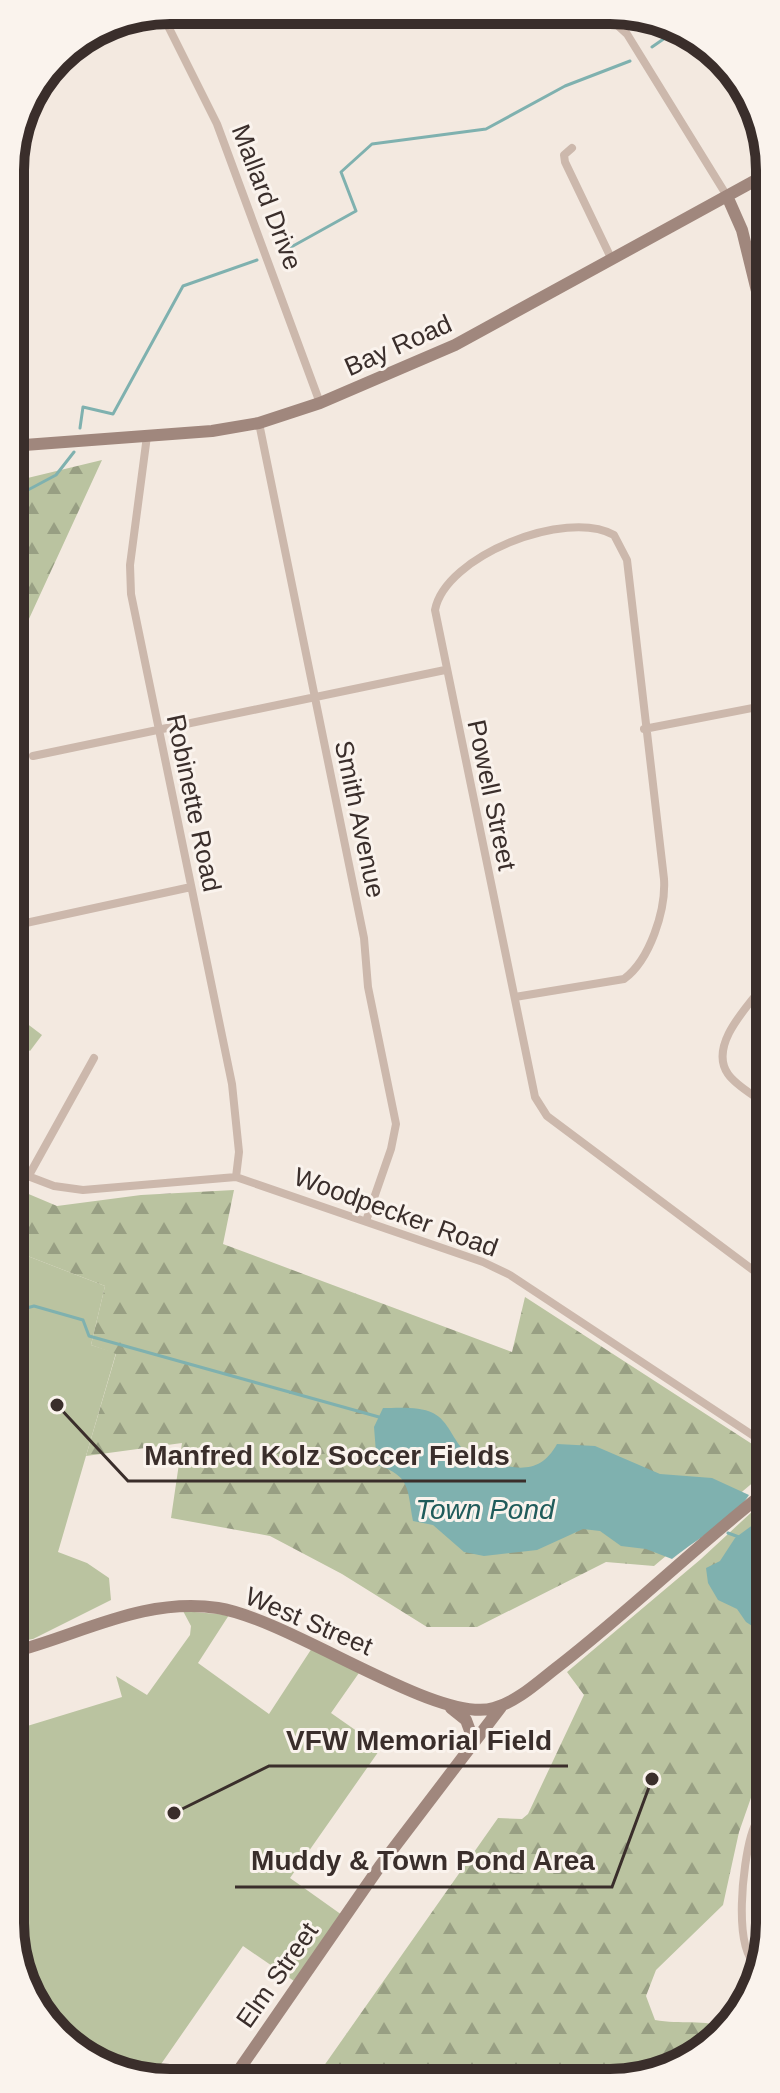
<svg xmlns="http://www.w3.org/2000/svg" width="780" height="2093" font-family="Helvetica,sans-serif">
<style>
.green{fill:#bac3a0}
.forest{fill:url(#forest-firs)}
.water{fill:#7fb1af}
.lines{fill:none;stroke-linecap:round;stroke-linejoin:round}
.stream{stroke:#7fb1af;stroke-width:3}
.street{stroke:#ccb8ac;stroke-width:8}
.secondary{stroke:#a0877d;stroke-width:12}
.labels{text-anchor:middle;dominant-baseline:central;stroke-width:6;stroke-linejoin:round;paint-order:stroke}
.street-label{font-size:26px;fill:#3a2e2b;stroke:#faf3ed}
.water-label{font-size:28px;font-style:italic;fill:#205c5b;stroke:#faf3ed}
.rim{fill:none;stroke:#3a2e2b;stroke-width:10}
.leader{fill:none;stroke:#3a2e2b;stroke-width:3}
.callout-dot{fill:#3a2e2b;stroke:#faf3ed;stroke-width:3}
.callout-label{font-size:28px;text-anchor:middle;font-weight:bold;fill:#3a2e2b;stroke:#faf3ed;stroke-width:6;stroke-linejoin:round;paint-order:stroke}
</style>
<defs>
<pattern id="forest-firs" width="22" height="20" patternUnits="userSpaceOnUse" patternTransform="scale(2)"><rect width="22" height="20" fill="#bac3a0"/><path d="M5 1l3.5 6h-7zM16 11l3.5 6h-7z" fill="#989f83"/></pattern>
</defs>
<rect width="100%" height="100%" fill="#f3e9e0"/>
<path class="green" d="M17 1016 42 1035 30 1051 12 1038V1023Z
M12 1250 105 1286 91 1345 116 1353 58 1552 87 1563 109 1578 111 1600 33 1639 13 1642Z
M183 1611 229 1615 198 1663 269 1714 314 1645 361 1670 331 1713 381 1748 290 1878 342 1915 294 1981 243 1946 150 2080H139L57 2036 13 1954V1689L24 1727 122 1697 116 1676 147 1695 190 1635 191 1626Z"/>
<path class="forest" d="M102 460 11 658V482Z
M12 1187 57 1206 141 1195 234 1190 223 1244 512 1352 525 1297 769 1455V1469L654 1566 606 1562 477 1627H427L342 1574 270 1536 171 1518 182 1443 86 1456 116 1354 91 1345 105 1286 12 1250Z
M769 1496V1766L753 1792 739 1832 723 1905 656 1970 646 1996 655 2020C680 2025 705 2018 728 2029L641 2080H314L498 1818 522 1819 528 1814 584 1695 567 1672 701 1559Z
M769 1809 770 1860 750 1852Z"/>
<path class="water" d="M383 1408C398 1408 419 1406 433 1413 449 1421 453 1441 465 1451 473 1458 484 1460 494 1463 522 1471 542 1471 557 1444L595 1446 660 1474 712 1478 749 1495C733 1520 696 1539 672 1559L646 1549 621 1546 600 1531 583 1529 537 1550 484 1556 464 1552 433 1525 413 1521C407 1489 411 1476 377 1465L374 1427Z
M769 1513V1637L746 1622 737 1609 718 1600 708 1583 706 1568 720 1561 735 1538Z"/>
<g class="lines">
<path class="stream" d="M652 47 675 31
M284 251 356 211 341 172 372 144 486 129 565 86 630 61
M80 428 83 407 113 414 183 286 257 260
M11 499 56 475 74 452
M12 1312 34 1306 83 1320 89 1336 379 1417
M728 1533 739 1537"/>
<path class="street" d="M161 12 217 124 320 403
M604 13 627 34 727 196
M572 148 564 155 565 162 612 260
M259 423 364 938 368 987 396 1124 391 1149 366 1221
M147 436 130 565 131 594 232 1084 239 1152 236 1177
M644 729 768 705
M33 756 445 670
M12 926 191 887
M768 980C752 1002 707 1044 728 1074 737 1087 756 1096 768 1106
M515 997 624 979C650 960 666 910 664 879L627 560 614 535C566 508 445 556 435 610L535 1097 547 1116 769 1282
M12 1170 54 1186 83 1190 236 1177 483 1262 510 1275 769 1446
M28 1177 94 1058
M756 1965C733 1946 743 1864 751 1836 755 1822 763 1808 769 1795"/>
<path class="secondary" d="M727 196 742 230 767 332
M11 446 212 431 259 423 320 403 455 345 767 174
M13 1652C82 1634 144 1597 218 1608 292 1620 438 1725 494 1708 519 1701 540 1680 560 1665 632 1609 697 1545 769 1489
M451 1708 466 1720 473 1739
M232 2080 380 1866 501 1707"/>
</g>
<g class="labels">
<g class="street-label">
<text transform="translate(267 197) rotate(69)">Mallard Drive</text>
<text transform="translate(398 345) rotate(-24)">Bay Road</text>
<text transform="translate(492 795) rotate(78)">Powell Street</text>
<text transform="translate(194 803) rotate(78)">Robinette Road</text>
<text transform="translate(360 819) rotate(78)">Smith Avenue</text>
<text transform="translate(396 1212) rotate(20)">Woodpecker Road</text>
<text transform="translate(309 1621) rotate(23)">West Street</text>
<text transform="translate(277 1975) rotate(-55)">Elm Street</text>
</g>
<g class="water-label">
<text x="485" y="1509">Town Pond</text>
</g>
</g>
<path d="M0 0H780V2093H0ZM170 24H610A146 146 0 0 1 756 170V1923A146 146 0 0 1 610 2069H170A146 146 0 0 1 24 1923V170A146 146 0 0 1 170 24Z" fill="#faf3ed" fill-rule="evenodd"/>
<path class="rim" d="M170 24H610A146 146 0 0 1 756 170V1923A146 146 0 0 1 610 2069H170A146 146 0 0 1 24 1923V170A146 146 0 0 1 170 24Z"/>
<path class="leader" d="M57 1405L128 1481H526M174 1813L269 1766H568M652 1779L612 1887H235"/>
<g class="callout-dot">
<circle cx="57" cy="1405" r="8"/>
<circle cx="174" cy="1813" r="8"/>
<circle cx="652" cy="1779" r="8"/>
</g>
<g class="callout-label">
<text x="327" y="1465">Manfred Kolz Soccer Fields</text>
<text x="419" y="1750">VFW Memorial Field</text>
<text x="423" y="1870">Muddy &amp; Town Pond Area</text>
</g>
</svg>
